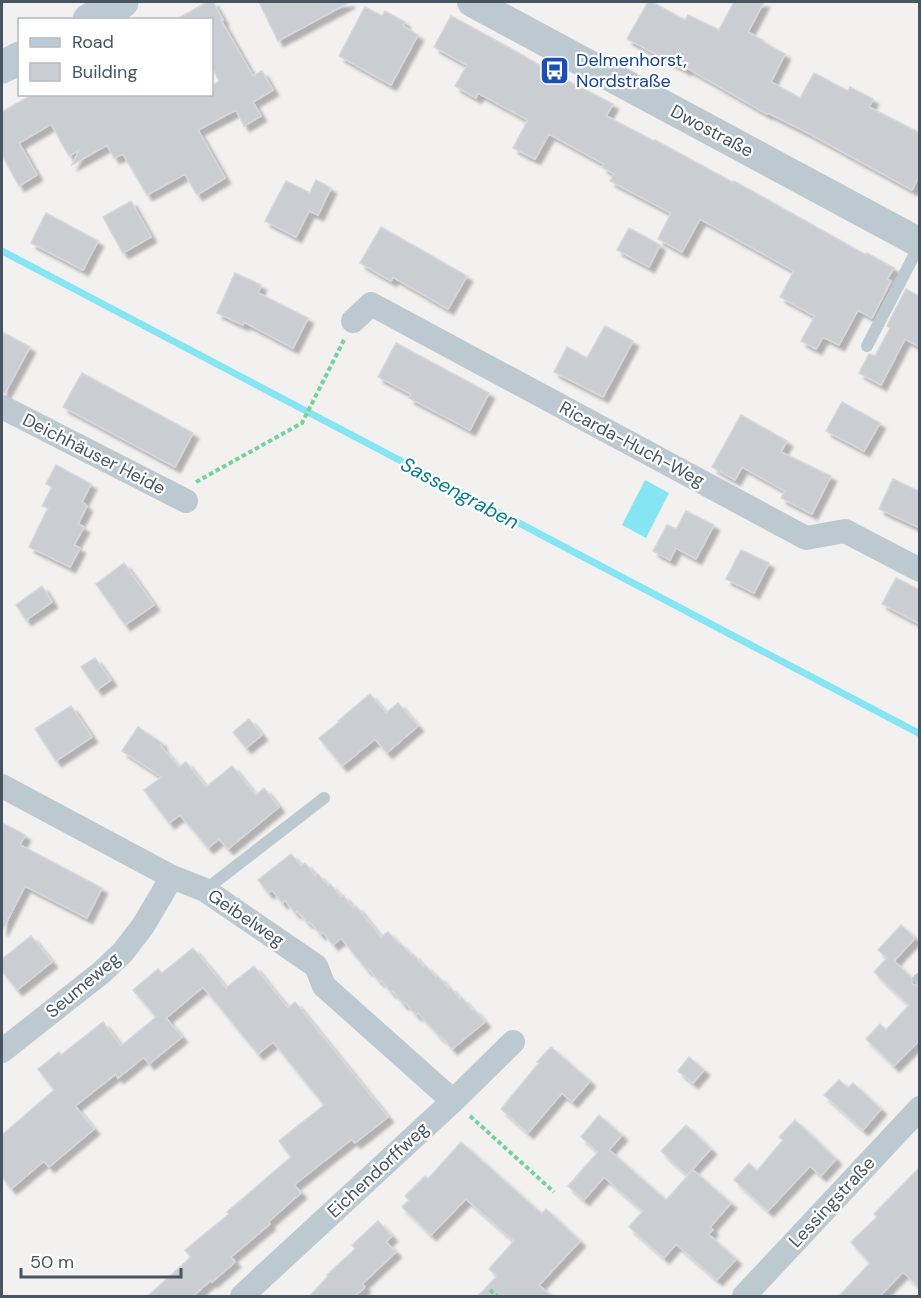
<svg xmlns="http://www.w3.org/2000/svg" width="921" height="1298" font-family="'DM Sans',sans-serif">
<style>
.water{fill:#86e5f2}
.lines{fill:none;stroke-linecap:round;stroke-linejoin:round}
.stream{stroke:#86e5f2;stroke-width:7}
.building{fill:#caced3;stroke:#d4d7dc;stroke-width:1.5;filter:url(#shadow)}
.path{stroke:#71d39b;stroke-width:4;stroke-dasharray:4.5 3;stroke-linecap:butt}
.service{stroke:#bdc9d0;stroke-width:12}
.minor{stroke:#bdc9d0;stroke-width:24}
.tertiary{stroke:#bdc9d0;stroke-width:30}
.secondary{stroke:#bccad5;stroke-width:33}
.labels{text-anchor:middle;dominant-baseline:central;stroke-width:4.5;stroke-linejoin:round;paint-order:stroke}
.transit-label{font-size:18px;fill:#164399;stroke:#fff;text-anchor:start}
.street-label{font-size:18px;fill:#46555f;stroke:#fff}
.water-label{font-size:20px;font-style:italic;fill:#067c8e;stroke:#fff}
</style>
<defs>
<filter id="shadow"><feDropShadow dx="5.5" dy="5.5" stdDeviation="1.5" flood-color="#0004"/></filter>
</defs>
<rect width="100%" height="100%" fill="#f3f0f0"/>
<path class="water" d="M645 480 669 493 646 538 622 525Z"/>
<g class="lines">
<path class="stream" d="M2 251 920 734"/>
</g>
<path class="building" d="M207 2H213L223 20H221L253 76 262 71 273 90 253 102 261 116 244 126 236 110 198 130 225 178 197 195 185 174 147 195 123 154 114 158 107 145 72 165 79 150 69 156 51 124 19 143 37 175 19 186 2 155V112L33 94H212V86L219 81 212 67V20H175Z
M259 2H350L278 41Z
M648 2H652L685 20 688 15 719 30 734 2H764L748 32 764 41 763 42 785 54 771 82 800 98 814 73 848 91 850 87 873 99 869 107 920 133V174L912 190 810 134 768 113 767 114 687 68 686 70 627 39Z
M365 7 382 16 385 11 405 22 403 26 418 35 391 85 339 56Z
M451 16 508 47 543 67V68L613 104 606 116 654 141 655 140 734 183V181L866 255 867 253 894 268 887 279 891 281 872 318 858 310 839 345 823 337 816 349 801 341 815 316 780 297 794 271 700 219 682 252 658 239 671 213 610 181 614 174 602 167 604 164 549 134 535 159 513 148 528 120 478 93 476 98 455 86 467 65 434 47Z
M316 180 331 188 318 215 309 211 296 237 265 221 286 181 310 193Z
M131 201 151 237 123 253 103 217Z
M46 213 98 241 83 270 31 243Z
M381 227 467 276 448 309 393 277 391 281 360 263Z
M629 228 660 245 649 267 617 250Z
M235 273 261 285 258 293 308 318 293 348 244 322 243 325 217 313Z
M906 289 920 297V347L905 339 881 385 859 373 869 354 875 356 890 328 887 326Z
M605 326 633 341 603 397 554 372 567 347 587 358Z
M2 332 30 347 5 393H2Z
M396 343 489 393 470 430 409 398 411 394 378 377Z
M82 373 193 433 175 467 63 407Z
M842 402 880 423 864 451 826 431Z
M741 415 787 441 781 452 831 476 812 514 781 498 785 491 742 467 735 480 712 467Z
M56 465 91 484 82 502 87 506 78 524 84 527 74 545 80 548 70 567 29 547 48 508 42 506 52 487 46 484Z
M893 479 920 492V528L879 509Z
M686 511 714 525 696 559 676 548 670 560 653 551 667 525 676 529Z
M741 550 769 563 754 593 726 579Z
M124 563 154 605 125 625 96 584Z
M896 578 920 590V624L882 604Z
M42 586 52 602 26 620 16 605Z
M95 658 111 680 97 690 81 667Z
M370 694 386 713 398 703 418 726 387 753 375 739 342 766 319 738 339 722 338 721Z
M71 706 92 737 56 761 35 729Z
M249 719 262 735 246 748 233 732Z
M138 727 162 743 160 745 179 767 186 762 206 787 232 766 256 795 264 788 279 807 228 849 219 839 208 848 180 815 169 823 144 790 162 777 122 751Z
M2 823 25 835 20 845 102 888 87 918 25 886 2 931Z
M291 854 301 866 305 863 315 876 318 874 328 886 330 884 341 897 343 895 353 908 356 906 381 937 388 932 399 944 400 943 411 955 413 954 423 966 425 965 436 977 438 976 448 988 450 987 460 999 462 998 473 1011 474 1009 485 1022 452 1049 441 1036 440 1037 418 1013 416 1015 405 1002 403 1004 393 991 391 992 381 980 379 981 369 969 367 970 341 938 333 945 323 932 320 934 310 922 308 923 297 911 295 913 285 900 282 903 272 890 268 893 258 880Z
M901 925 915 938 894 961 911 977 912 984 920 987V1040L894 1066 866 1039 880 1024 886 1030 909 1005 874 972 887 958 878 950Z
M31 936 52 962 17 990 2 971V959Z
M193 948 226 988 254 966 288 1008 295 1002 388 1117 355 1143 352 1139 294 1185 301 1193 268 1222 270 1224 231 1257 235 1262 212 1282 211 1280 193 1296H148L191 1257 185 1250 229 1214 227 1212 291 1157 279 1141 324 1105 273 1042 258 1054 203 987 166 1018 182 1037 149 1064 144 1057 118 1078 116 1074 75 1106 94 1129 49 1167 44 1161 11 1189 2 1177V1135L54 1090 38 1069 59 1052 61 1055 103 1022 121 1046 156 1017 133 990 158 969 162 973Z
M551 1047 590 1081 572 1102 562 1093 528 1133 501 1109 539 1063 537 1062Z
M689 1057 704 1070 693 1083 678 1071Z
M839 1080 848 1088 853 1083 881 1109 863 1130 824 1095Z
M599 1115 622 1135 609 1150 666 1200 693 1170 731 1203 710 1227 713 1230 708 1234 736 1259 717 1280 676 1244 664 1258 629 1227 643 1211 604 1177 584 1200 568 1186 598 1152 581 1137Z
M795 1120 836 1159 821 1176 810 1166 768 1211 734 1180 749 1163 757 1171 783 1140 779 1137Z
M686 1125 711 1149 687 1175 661 1151Z
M461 1142 542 1214 546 1209 580 1241 539 1285 551 1296H478L497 1276 489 1269 514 1241 466 1199 431 1235 402 1207 409 1200 405 1196 425 1176 428 1179Z
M920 1167V1288L903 1272 880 1296H839L870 1263 851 1242 877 1217 874 1214Z
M378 1221 392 1236 386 1242 396 1252 362 1284 365 1287 355 1296H310L328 1276 327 1275 355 1249 352 1245Z"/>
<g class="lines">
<path class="path" d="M196 482 302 423 344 340
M470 1116 554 1192
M490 1290 497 1296"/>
<path class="service" d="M867 346 920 244
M205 890 324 798
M919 979H920"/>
<path class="minor" d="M353 321 371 304 806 538 845 531 920 570
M2 407 186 501
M2 786 172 877 205 890 316 966 324 986 453 1101
M2 1051 102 972 123 952 143 926 172 877
M242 1296 453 1101 513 1042
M744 1296 920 1108"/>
<path class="tertiary" d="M472 2 920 243"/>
<path class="secondary" d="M89 20 122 2
M2 67 20 58"/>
</g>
<defs>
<symbol id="bus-square" viewBox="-11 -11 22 22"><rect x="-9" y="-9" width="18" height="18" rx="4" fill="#1a4fb4" stroke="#fff"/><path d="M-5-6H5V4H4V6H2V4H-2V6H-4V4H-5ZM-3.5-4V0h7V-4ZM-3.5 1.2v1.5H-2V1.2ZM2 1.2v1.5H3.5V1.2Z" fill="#fff"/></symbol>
</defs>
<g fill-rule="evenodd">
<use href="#bus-square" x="538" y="54" width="33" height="33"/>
</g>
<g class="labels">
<g class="transit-label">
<text x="576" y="60">Delmenhorst,<tspan x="576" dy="21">Nordstraße</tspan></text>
</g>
<g class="street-label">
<text transform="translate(712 131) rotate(28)">Dwostraße</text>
<text transform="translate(632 444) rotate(28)">Ricarda-Huch-Weg</text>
<text transform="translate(94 454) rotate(27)">Deichhäuser Heide</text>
<text transform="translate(246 918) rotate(34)">Geibelweg</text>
<text transform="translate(83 985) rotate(-40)">Seumeweg</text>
<text transform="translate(378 1170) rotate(-43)">Eichendorffweg</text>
<text transform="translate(832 1202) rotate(-47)">Lessingstraße</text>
</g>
<g class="water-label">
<text transform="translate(460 493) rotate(28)">Sassengraben</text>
</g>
</g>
<rect width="921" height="1298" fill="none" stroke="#46555f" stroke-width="6"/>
<rect x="18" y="18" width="195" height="78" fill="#ffffff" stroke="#b5bbbf" stroke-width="1.5"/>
<rect x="30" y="38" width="30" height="9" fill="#bccad5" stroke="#b5bbbf" stroke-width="1.5"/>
<text x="72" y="48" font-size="18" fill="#46555f">Road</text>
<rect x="30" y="63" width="30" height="18" fill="#caced3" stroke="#b5bbbf" stroke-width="1.5"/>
<text x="72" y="78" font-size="18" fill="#46555f">Building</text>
<path d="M21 1268v9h160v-9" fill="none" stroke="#46555f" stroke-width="3"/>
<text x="30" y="1268" font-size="18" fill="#46555f" stroke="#ffffff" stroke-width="4.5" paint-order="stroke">50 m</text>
</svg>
